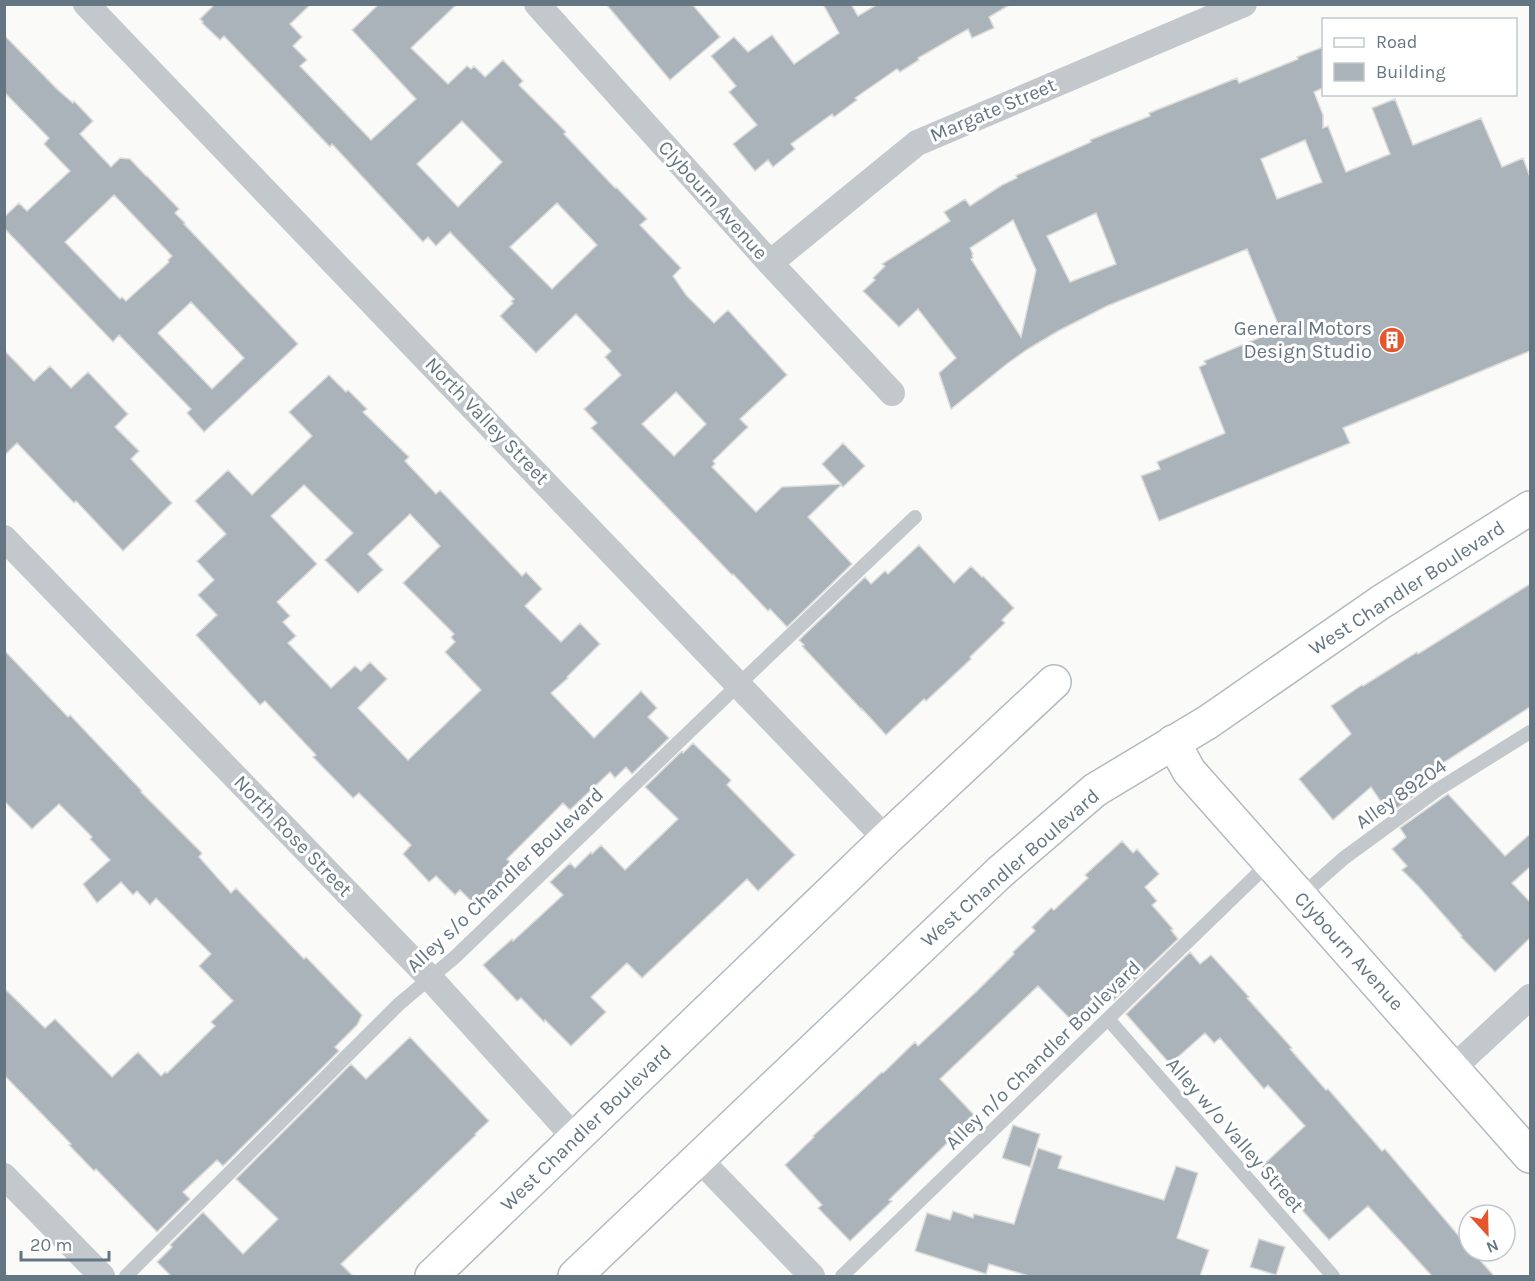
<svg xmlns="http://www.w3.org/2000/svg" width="1535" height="1281" font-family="Karla,sans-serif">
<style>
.building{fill:#aab3b9;stroke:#dcdcda;stroke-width:1.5;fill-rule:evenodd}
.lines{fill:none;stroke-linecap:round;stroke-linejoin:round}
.secondary-casing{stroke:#b3babf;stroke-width:36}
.lane{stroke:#c3c8cc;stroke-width:14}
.street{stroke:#c3c8cc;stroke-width:26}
.secondary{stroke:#fff;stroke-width:33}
.labels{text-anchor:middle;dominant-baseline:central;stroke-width:6;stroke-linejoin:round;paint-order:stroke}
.street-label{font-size:20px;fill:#657683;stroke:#fff}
.poi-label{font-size:20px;fill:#657683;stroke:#fff;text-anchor:end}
</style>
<rect width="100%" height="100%" fill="#fafaf8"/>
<path class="building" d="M215 4H311L290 24 302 37 293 46 307 60 300 66 371 140 416 99 352 30 379 4H457L411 48 448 84 467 66 471 69 474 66 485 77 503 60 523 81 519 85 566 132 564 134 615 188 616 187 647 219 640 225 681 268 673 276 686 295 714 323 728 310 787 375 740 419 748 427 713 461 715 464 712 467 756 512 782 487 841 484 822 464 843 443 865 466 843 487 841 485 808 517 852 564 787 627 770 609 768 611 733 574 732 575 591 428 597 423 584 409 621 375 605 357 611 351 576 314 536 353 500 316 513 303 511 301 514 299 450 232 436 246 428 237 423 242 332 144 330 147 224 36 220 40 202 23 203 22 200 19ZM462 121 502 162 458 207 417 164ZM557 203 597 245 552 289 510 247ZM676 392 706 424 674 456 642 424Z
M606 4H692L720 37 670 80Z
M823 4H851L858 16 878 4H1011L989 17 994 28 972 38 968 29 918 58 919 60 900 72 897 69 855 98 857 100 834 117 832 114 791 144 795 149 773 167 768 160 755 171 733 144 757 125 729 92 736 86 711 56 734 37 748 52 772 35 794 64 839 33Z
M4 35 58 90 73 103 74 101 93 121 80 134 111 167 120 158 130 159 146 176H147L179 209 175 213 185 223 184 224 298 344 204 432 187 413 191 409 119 335 113 342 4 228V217L19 203 27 211 70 171 44 144 49 138 4 92ZM114 195 172 256 168 260 169 262 126 301 122 297 120 299 65 242ZM191 302 244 358 212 389 158 333Z
M1323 47V88L1314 92 1323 115V128L1328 126 1346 172 1390 154 1372 108 1395 99 1413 145 1481 118 1502 167 1523 158 1530 177V351L1343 428 1350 443 1159 521 1141 476 1160 469 1157 462 1225 433 1199 367 1206 364 1204 361 1280 329 1247 249 1107 306 1060 330 1028 349 1008 363 951 409 939 373 956 358 918 309 899 327 863 291 875 280 873 278 885 266 882 264 950 221 944 212 965 199 970 206 1002 185 1017 178 1016 176 1017 175 1091 142 1090 140 1150 116 1149 113 1237 78 1239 83 1298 59 1297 57ZM1305 140 1322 182 1277 199 1261 159ZM1096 213 1116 264 1070 282 1047 236ZM1013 220 1036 270 1021 337 971 259 973 258 972 255 973 254 970 248Z
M4 350 34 381 50 366 71 388 88 372 128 414 115 427 139 451 131 459 172 503 123 551 76 501 74 503 17 443 4 456Z
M329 375 346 392 348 390 367 409 363 412 409 457 405 461 436 494 440 490 522 576 526 572 542 589 525 606 561 642 580 623 600 644 567 677 568 678 551 693 594 738 641 691 657 708 648 717 669 738 632 774 626 767 615 778 610 772 570 810 563 803 507 859 514 866 474 904 460 890 455 895 436 876 429 882 403 854 411 845 359 793 353 798 313 757 316 755 265 701 260 705 196 635 217 615 198 595 214 580 197 561 226 534 195 501 228 470 252 495 312 436 289 412ZM304 485 353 533 325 560 358 593 383 570 368 554 410 514 440 546 403 583 454 634 451 637 455 642 445 652 481 690 408 760 358 708 387 679 370 662 361 671 355 666 331 688 288 643 296 636 283 622 290 616 277 602 317 564 271 516Z
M919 545 954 583 971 566 982 577 983 576 1014 608 1002 620 1005 623 970 657 971 659 926 701 924 699 886 735 862 709V710L802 646 804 645 799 640 865 577 871 584 885 571 888 574Z
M1530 584V707L1429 772 1436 780 1389 814 1371 787 1333 820 1299 779 1351 734 1331 706 1362 685 1363 686 1417 652 1418 654Z
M4 650 68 717 70 715 142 791 141 792 202 853 199 857 231 893 236 888 304 959 306 957 362 1015 357 1025 335 1047 339 1051 223 1166 217 1160 183 1192 190 1199 157 1232 96 1169 94 1171 69 1145 71 1144 4 1075V988L45 1028 55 1019 112 1077 138 1052 161 1076 165 1072 167 1073 215 1026 211 1022 233 1001 199 966 211 954 156 898 150 905 137 891 133 895 121 882 97 903 83 884 110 860 90 839 92 837 59 804 32 829 4 801Z
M693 743 731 780 727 785 795 855 758 891 747 879 642 978 627 963 591 997 606 1012 571 1046 545 1020 544 1022 521 998 517 1001 483 965 512 939 513 941 563 895 550 882 570 863 575 868 591 852 592 854 601 845 625 870 678 819 645 787 682 751 683 753Z
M1448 794 1505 856 1530 834V867L1512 883 1530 902V938L1495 972 1461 937 1462 936 1419 887 1402 870 1407 866 1392 849 1406 837 1400 828Z
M1122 841 1133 853 1137 849 1159 874 1145 887 1157 901 1152 905 1173 929 1171 930 1178 939 1114 1000 1110 995 1077 1026 1038 986 940 1079 975 1116 897 1192 889 1200 892 1201 850 1241 818 1208 822 1205 785 1165 814 1137 813 1136 882 1072 883 1073 915 1042 918 1046 976 992 1014 954 1013 952 1035 931 1032 927 1051 908 1054 910 1088 878 1085 875Z
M1190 952 1200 964 1211 955 1249 997 1247 998 1292 1048 1290 1049 1326 1090 1328 1089 1382 1151 1385 1149 1469 1248V1251H1472L1494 1276H1432L1368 1206 1329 1240 1262 1166 1305 1126 1268 1085 1264 1089 1220 1038 1214 1043 1205 1033 1170 1064 1126 1014Z
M410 1037 489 1121 475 1134 476 1135 341 1264 353 1276H171L157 1262 172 1247 170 1245 203 1212 243 1254 278 1219 236 1179 351 1064 366 1079Z
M1013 1125 1040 1134 1030 1167 1002 1158Z
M1038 1148 1062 1156 1058 1168 1164 1200 1176 1166 1198 1173 1177 1238 1209 1250 1200 1276H1029L989 1264 986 1274 915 1251 927 1213 950 1220 953 1211 973 1218 974 1214 1014 1224Z
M1259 1239 1285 1247 1276 1275 1250 1267Z"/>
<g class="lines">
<defs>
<path id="secondary" d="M1173 742 1189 771 1530 1156
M432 1276 886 839 1054 682
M575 1276 1000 872 1095 790 1208 722 1381 602 1530 508"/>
</defs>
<use href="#secondary" class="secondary-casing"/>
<path class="lane" d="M1301 896 1344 858 1437 790 1530 732
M1108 1019 1333 1276
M126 1276 399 1004 455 957 739 684 915 517
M842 1276 1270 862"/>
<path class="street" d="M86 4 886 839
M537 4 770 263 892 393
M770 263 917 143 1244 4
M4 538 430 978 576 1139
M1453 1068 1530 997
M698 1158 812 1276
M4 1176 102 1276"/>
<use href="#secondary" class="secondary"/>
</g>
<defs>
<symbol id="building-disc" viewBox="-11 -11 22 22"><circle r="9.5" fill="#e4572e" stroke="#fff"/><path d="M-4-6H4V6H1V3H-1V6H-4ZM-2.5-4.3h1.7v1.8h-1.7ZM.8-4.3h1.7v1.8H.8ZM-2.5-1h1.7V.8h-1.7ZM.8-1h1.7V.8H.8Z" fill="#fff"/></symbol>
</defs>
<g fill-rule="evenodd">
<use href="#building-disc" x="1377" y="325" width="30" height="30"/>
</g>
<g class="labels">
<g class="street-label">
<text transform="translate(993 110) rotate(-23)">Margate Street</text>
<text transform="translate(713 200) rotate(48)">Clybourn Avenue</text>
<text transform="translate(487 421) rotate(46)">North Valley Street</text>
<text transform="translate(1407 588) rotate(-33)">West Chandler Boulevard</text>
<text transform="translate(1401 794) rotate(-35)">Alley 89204</text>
<text transform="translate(293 836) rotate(46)">North Rose Street</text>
<text transform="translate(1010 868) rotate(-41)">West Chandler Boulevard</text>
<text transform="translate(505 880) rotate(-43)">Alley s/o Chandler Boulevard</text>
<text transform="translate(1349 951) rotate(48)">Clybourn Avenue</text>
<text transform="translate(1043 1055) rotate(-44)">Alley n/o Chandler Boulevard</text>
<text transform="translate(586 1128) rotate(-44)">West Chandler Boulevard</text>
<text transform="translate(1235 1135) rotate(49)">Alley w/o Valley Street</text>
</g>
<g class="poi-label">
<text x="1372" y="328">General Motors<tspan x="1372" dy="23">Design Studio</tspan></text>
</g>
</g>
<rect width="1535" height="1281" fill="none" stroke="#657683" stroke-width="12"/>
<rect x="1322" y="18" width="195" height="78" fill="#ffffff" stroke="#c1c8cd" stroke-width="1.5"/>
<rect x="1334" y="38" width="30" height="9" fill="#ffffff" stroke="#c1c8cd" stroke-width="1.5"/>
<text x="1376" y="48" font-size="18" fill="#657683">Road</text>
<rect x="1334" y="63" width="30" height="18" fill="#aab3b9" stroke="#c1c8cd" stroke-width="1.5"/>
<text x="1376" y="78" font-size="18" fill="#657683">Building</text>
<g transform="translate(1487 1233) rotate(158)"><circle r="28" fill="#ffffff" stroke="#c1c8cd" stroke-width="1.5"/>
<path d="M0-4.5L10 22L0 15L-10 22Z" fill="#e4572e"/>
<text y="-9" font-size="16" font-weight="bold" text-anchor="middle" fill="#657683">N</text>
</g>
<path d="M21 1251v9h88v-9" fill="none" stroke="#657683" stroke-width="3"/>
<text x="30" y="1251" font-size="18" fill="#657683" stroke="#ffffff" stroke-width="4.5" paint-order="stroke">20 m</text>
</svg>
